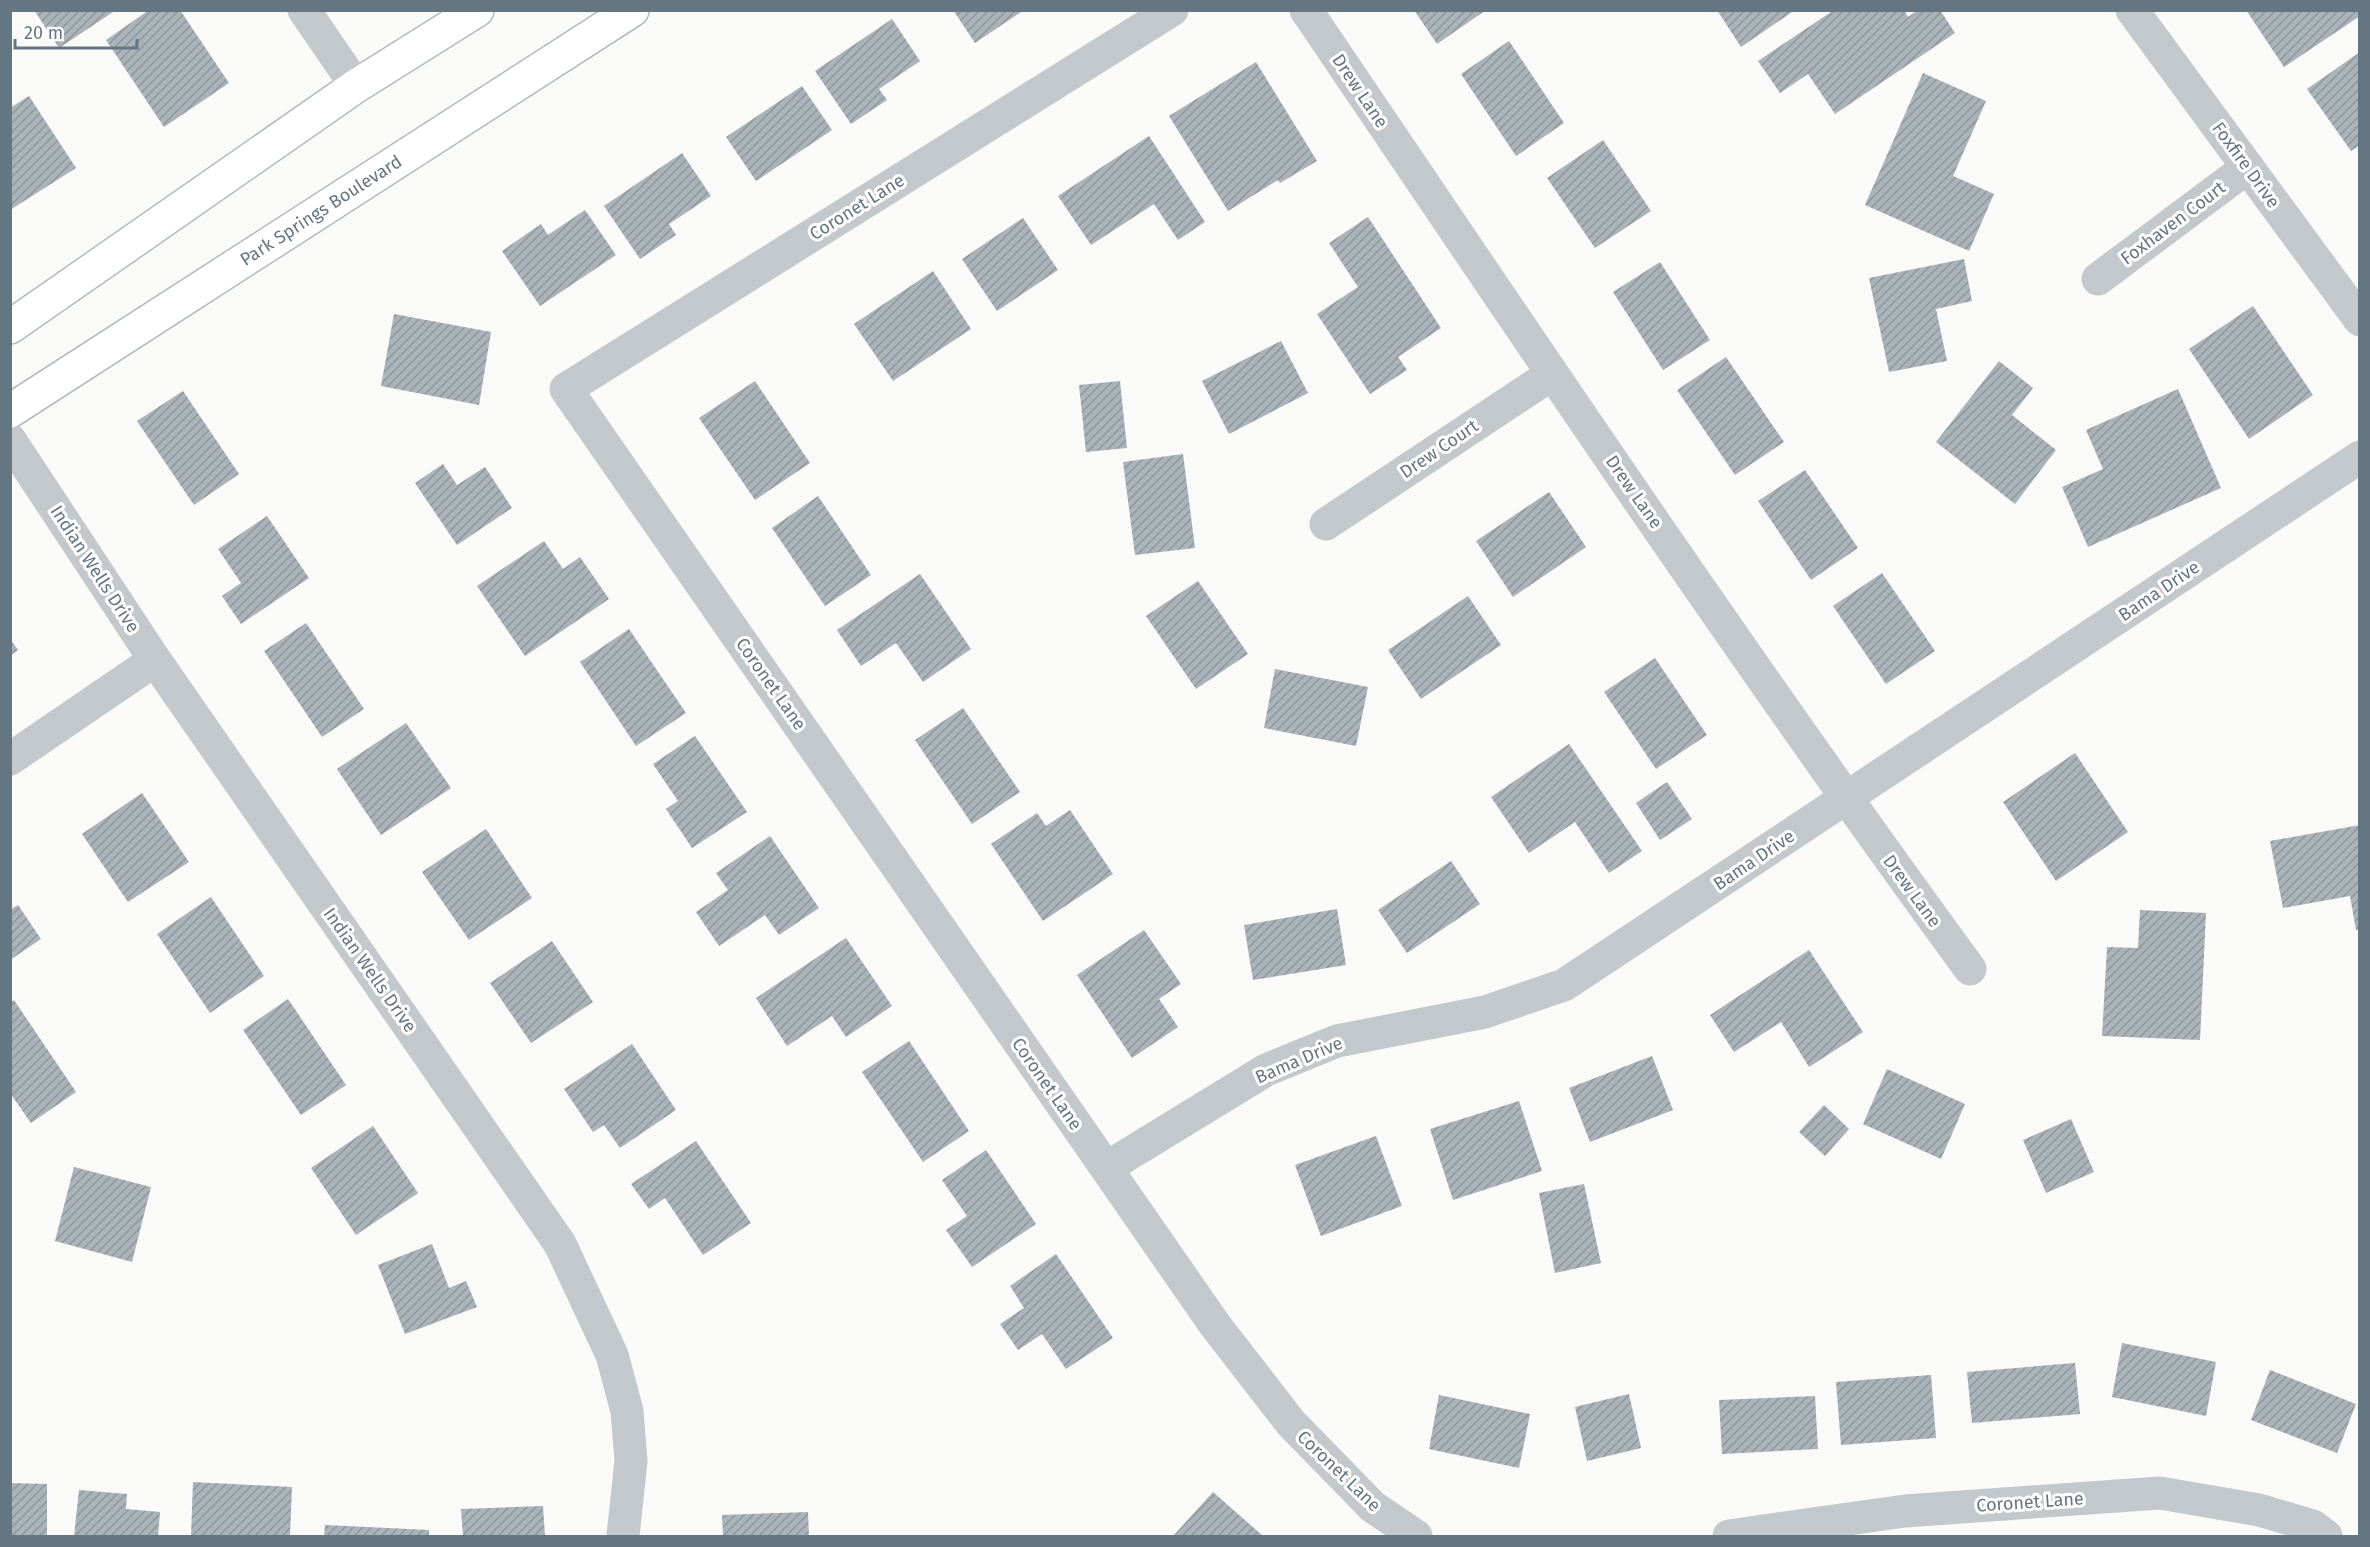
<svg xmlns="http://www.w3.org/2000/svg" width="2370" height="1547" font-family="'Fira Sans',sans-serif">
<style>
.building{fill:url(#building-hatch)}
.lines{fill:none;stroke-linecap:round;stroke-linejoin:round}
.secondary-casing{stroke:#b3babf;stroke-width:36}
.minor{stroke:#c3c8cc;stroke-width:33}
.secondary{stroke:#fff;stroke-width:33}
.labels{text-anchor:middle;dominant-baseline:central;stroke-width:6;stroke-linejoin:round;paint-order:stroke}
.street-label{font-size:18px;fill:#657683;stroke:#fff}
</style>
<defs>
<pattern id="building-hatch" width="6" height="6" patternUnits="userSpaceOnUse" patternTransform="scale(1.5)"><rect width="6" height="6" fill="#aab3b9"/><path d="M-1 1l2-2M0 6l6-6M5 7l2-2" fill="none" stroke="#8e969c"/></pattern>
</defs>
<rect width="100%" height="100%" fill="#fafaf8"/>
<path class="building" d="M34 10H116L59 48Z
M149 10H180L229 83 164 127 106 40Z
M953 10H1024L975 43Z
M1414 10H1486L1437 44Z
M1717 10H1795L1741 47Z
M1834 10H1904L1908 17 1918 10H1940L1955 33 1835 114 1808 74 1780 93 1758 61Z
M2246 10H2360V16L2284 67Z
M892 19 920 61 879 89 887 100 851 124 815 71Z
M1509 41 1564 123 1516 156 1461 74Z
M2360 52V145L2351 151 2307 89Z
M1256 62 1317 161 1280 183 1278 180 1228 211 1169 116Z
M1923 73 1986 101 1953 176 1994 194 1969 251 1865 205Z
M802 86 832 130 756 181 726 137Z
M29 96 76 168 10 210V108Z
M1149 136 1205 222 1178 240 1154 204 1091 245 1058 196Z
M1603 140 1651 211 1595 248 1547 178Z
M682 153 711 196 669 224 676 235 640 259 604 206Z
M585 210 616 255 540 306 502 251 541 224 548 235Z
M1368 217 1441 328 1398 357 1407 370 1370 394 1317 314 1358 287 1329 243Z
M1023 218 1058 270 997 311 962 259Z
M1964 259 1972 301 1936 309 1947 361 1889 372 1869 278Z
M1660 262 1710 340 1663 370 1613 292Z
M933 271 971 329 893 381 854 324Z
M2253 306 2313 395 2249 439 2189 349Z
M394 314 491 332 479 405 381 386Z
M1281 341 1308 393 1229 434 1202 381Z
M1726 357 1784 442 1735 475 1677 390Z
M1999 361 2033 388 2012 415 2056 450 2015 504 1936 442Z
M755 381 810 463 755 500 699 418Z
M1120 381 1127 448 1086 452 1079 385Z
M2178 389 2221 488 2088 547 2062 487 2103 469 2086 430Z
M183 391 239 474 194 505 137 421Z
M1183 454 1195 548 1135 555 1123 462Z
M443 464 457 485 485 467 512 508 457 545 415 483Z
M1805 470 1858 548 1811 580 1758 501Z
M1549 492 1586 547 1513 597 1476 541Z
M818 496 871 575 825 606 772 528Z
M267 516 309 578 241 624 222 596 241 583 218 549Z
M544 541 563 569 580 557 609 599 525 656 477 586Z
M1882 573 1935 651 1886 684 1833 606Z
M920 574 971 649 923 682 896 643 861 666 837 630Z
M1198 581 1248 654 1196 689 1146 616Z
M1468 596 1501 645 1421 699 1388 650Z
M306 623 364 709 322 737 264 651Z
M629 629 686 713 636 746 580 662Z
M10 639 18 650 10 656Z
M1655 658 1707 735 1656 769 1604 692Z
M1275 669 1368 687 1356 746 1264 728Z
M963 708 1020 792 972 824 915 740Z
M406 723 451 788 381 835 337 769Z
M695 736 747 812 692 848 666 809 678 801 653 764Z
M1569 744 1642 851 1609 873 1575 822 1529 853 1491 797Z
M2075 753 2128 832 2056 881 2003 802Z
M1667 782 1692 819 1660 840 1636 803Z
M142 793 189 862 128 902 82 834Z
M1070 810 1113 874 1043 921 991 844 1037 813 1046 826Z
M2360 825V930H2356L2350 896 2283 908 2270 841Z
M486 829 532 898 469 940 422 872Z
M770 836 819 908 779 935 765 915 719 946 696 912 728 890 716 873Z
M1451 861 1480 904 1407 953 1378 910Z
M211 897 264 976 210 1013 157 934Z
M18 905 41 939 10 960V910Z
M1337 909 1346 965 1253 980 1244 925Z
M2140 910 2206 913 2200 1040 2102 1036 2107 947 2138 948Z
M1144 930 1181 984 1159 999 1178 1027 1132 1058 1077 975Z
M846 938 892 1006 846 1037 832 1016 787 1046 756 998Z
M552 941 593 1002 531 1043 490 983Z
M1809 950 1863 1032 1809 1067 1781 1022 1734 1052 1710 1015Z
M288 999 346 1085 301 1115 243 1030Z
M14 1000 76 1092 31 1123 10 1093V1003Z
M909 1041 969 1131 923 1162 862 1072Z
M632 1044 676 1110 620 1148 604 1125 593 1132 564 1089Z
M1652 1056 1673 1110 1590 1142 1569 1088Z
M1887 1069 1965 1104 1941 1159 1863 1124Z
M1519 1101 1542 1171 1453 1200 1430 1129Z
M1824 1105 1849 1129 1825 1156 1799 1132Z
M2071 1119 2094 1172 2046 1193 2023 1140Z
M373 1126 418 1193 356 1235 311 1168Z
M1376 1136 1402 1206 1321 1236 1295 1165Z
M696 1141 751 1223 703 1255 665 1198 649 1209 631 1184Z
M986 1150 1036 1224 972 1267 946 1230 967 1216 942 1180Z
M74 1167 151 1187 132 1262 55 1241Z
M1584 1184 1601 1263 1555 1273 1539 1193Z
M432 1244 449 1288 466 1281 477 1307 405 1334 378 1265Z
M1056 1254 1113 1338 1066 1369 1042 1334 1018 1350 1000 1324 1024 1308 1010 1286Z
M2122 1343 2216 1362 2206 1416 2112 1397Z
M2075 1363 2080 1414 1972 1423 1967 1372Z
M2270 1370 2356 1404 2337 1453 2251 1420Z
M1931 1375 1936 1438 1841 1445 1836 1382Z
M1629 1394 1641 1448 1587 1461 1575 1407Z
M1439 1395 1530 1414 1519 1468 1429 1449Z
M1815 1396 1818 1449 1722 1454 1719 1400Z
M193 1482 292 1487 290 1536H191Z
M10 1483 47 1484V1536H10Z
M79 1490 127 1494 126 1509 160 1512 158 1536H74Z
M1213 1492 1263 1536H1176L1174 1535Z
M543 1506 545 1536H463L461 1509Z
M808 1512 809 1536H723L722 1515Z
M325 1525 429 1530V1536H324Z"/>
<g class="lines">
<defs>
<g id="secondary">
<path d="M10 327 356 86 477 10"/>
<path id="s1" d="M10 411 632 10"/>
</g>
</defs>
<use href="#secondary" class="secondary-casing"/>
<path class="minor" d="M304 10 356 86
M1172 10 566 389 1215 1325 1291 1423 1373 1507 1416 1536
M1306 10C1524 332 1740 655 1970 969
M2132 10 2360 320
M2098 279 2248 167
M10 440 155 660 560 1244 612 1355 627 1411 631 1461 623 1536
M1326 524 1552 374
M10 759 155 660
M1106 1168 1266 1070 1337 1041 1485 1012 1564 985 2360 457
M1729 1536 1905 1511 2160 1493 2259 1510 2313 1526 2326 1536"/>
<use href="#secondary" class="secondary"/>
</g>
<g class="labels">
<g class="street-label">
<text transform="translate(1360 91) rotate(56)">Drew Lane</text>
<text transform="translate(2246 165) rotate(54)">Foxfire Drive</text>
<text transform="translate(857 207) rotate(-32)">Coronet Lane</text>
<text stroke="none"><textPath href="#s1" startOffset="370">Park Springs Boulevard</textPath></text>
<text transform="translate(2173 223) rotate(-37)">Foxhaven Court</text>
<text transform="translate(1439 449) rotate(-34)">Drew Court</text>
<text transform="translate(1634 492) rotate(55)">Drew Lane</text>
<text transform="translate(95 569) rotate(57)">Indian Wells Drive</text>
<text transform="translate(2159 591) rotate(-34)">Bama Drive</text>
<text transform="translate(771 684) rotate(55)">Coronet Lane</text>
<text transform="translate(1754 860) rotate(-34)">Bama Drive</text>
<text transform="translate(1912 891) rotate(54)">Drew Lane</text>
<text transform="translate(370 970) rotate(55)">Indian Wells Drive</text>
<text transform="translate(1299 1060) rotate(-23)">Bama Drive</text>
<text transform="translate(1047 1084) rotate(55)">Coronet Lane</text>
<text transform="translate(1339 1471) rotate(44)">Coronet Lane</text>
<text transform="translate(2030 1502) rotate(-4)">Coronet Lane</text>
</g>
</g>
<rect width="2370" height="1547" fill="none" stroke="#657683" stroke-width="24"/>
<path d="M15 39v9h122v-9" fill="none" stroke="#657683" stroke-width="3"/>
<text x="24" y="39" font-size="18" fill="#657683" stroke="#ffffff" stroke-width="4.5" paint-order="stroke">20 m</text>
</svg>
